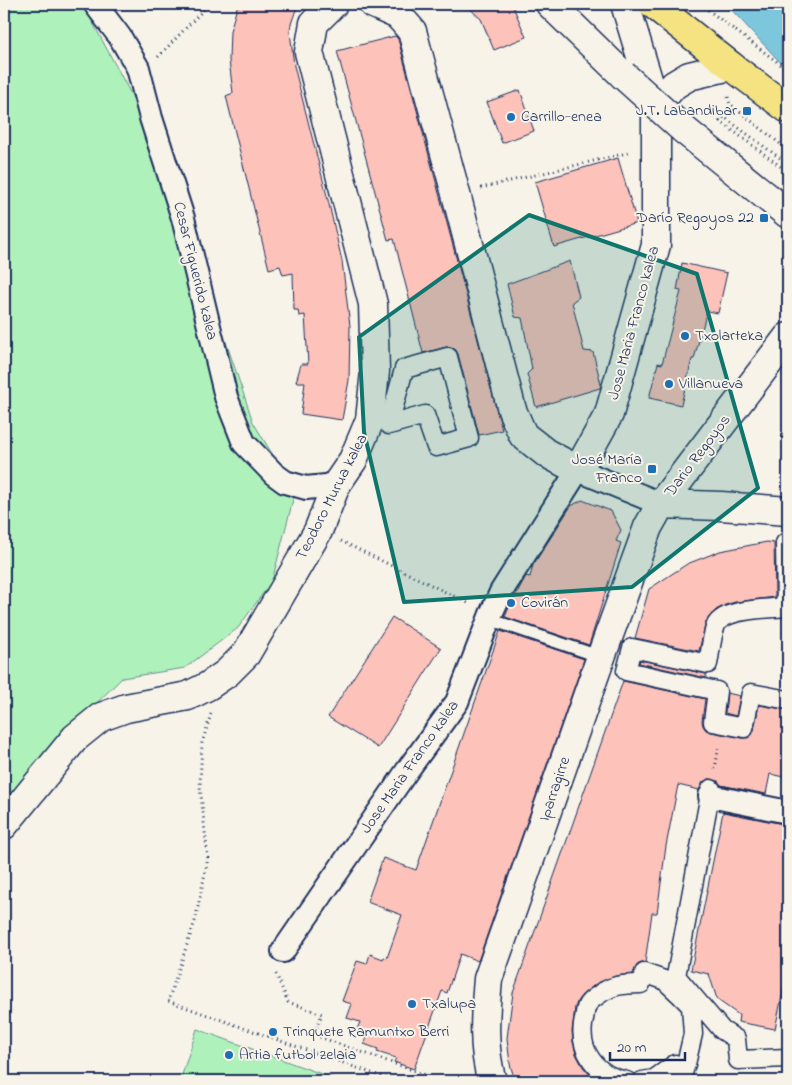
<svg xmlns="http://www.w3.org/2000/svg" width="792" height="1085" font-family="'Indie Flower',sans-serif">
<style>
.green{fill:#aff1ba;stroke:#65908c}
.water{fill:#7cc7db;stroke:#558aa9}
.building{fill:#fdc2ba;stroke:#1b2f5e}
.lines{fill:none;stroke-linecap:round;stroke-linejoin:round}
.service-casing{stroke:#1b2f5e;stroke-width:15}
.pedestrian-casing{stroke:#1b2f5e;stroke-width:21}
.minor-casing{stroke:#1b2f5e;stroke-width:26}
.tertiary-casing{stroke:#1b2f5e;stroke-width:31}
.primary-casing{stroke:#1b2f5e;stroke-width:31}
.path{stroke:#1b2f5e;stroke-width:3;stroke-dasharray:1 4;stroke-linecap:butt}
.service{stroke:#f7f3e8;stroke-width:11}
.pedestrian{stroke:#f7f3e8;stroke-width:18}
.minor{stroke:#f7f3e8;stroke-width:22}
.tertiary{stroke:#f7f3e8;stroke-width:28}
.primary{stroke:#f5e382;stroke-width:28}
.tertiary-bridge-casing{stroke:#1b2f5e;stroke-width:31;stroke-linecap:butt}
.tertiary-bridge{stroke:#f7f3e8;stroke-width:28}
.marked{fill:#0f766e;fill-opacity:0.2;stroke:#0f766e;stroke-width:4;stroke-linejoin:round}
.poi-dot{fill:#1f6fb2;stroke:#f7f3e8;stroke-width:2}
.labels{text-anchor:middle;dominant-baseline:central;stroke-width:4;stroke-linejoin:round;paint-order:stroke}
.poi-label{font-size:16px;fill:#1b2f5e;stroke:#f7f3e8;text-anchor:start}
.street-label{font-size:16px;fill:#1b2f5e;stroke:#f7f3e8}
</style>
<rect width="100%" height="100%" fill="#f7f3e8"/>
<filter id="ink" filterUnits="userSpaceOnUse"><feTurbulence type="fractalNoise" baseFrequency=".02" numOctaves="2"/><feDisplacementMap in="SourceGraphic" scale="10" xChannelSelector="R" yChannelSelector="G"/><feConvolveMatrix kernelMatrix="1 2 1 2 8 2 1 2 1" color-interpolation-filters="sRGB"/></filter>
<g filter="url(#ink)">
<path class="green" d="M4 4H78L87 12 162 152 253 422 295 492 272 581 238 628 185 668 122 678 58 741 4 806Z
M197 1029 341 1081H180Z"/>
<path class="water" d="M726 4H788V68L781 63Z"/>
<path class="building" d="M238 4H298L291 24 290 31 294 66 329 204 342 261 350 326 349 380 342 420 301 414 305 382H296L301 364H308L305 315 299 316 298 310H294L293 273 283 275 280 266 269 269 226 96 233 93 229 60 230 31Z
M465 4H512L526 37 494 50 481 19Z
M395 36 398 39 502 430 479 435 458 354 456 350 451 347H446L423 353 394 239 388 240 337 51Z
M520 90 534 131 502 143 487 102Z
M618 158 637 223 554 247 535 182Z
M570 261 579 297 572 302 584 351 593 352 601 384 600 388 536 407 527 374 532 369 522 318 515 317 507 284Z
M682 263 727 273 718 313 707 311 694 359H692L681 405 649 398 658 363 662 364 681 291 677 290Z
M582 500 611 511 621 530 616 541 621 543 589 645 505 617 513 598 515 595H516L519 589 526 576 530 577 533 565 571 506Z
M767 542 774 543 775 597 735 602 725 605 716 610 706 621 699 651 635 638 649 589 687 564 720 551Z
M392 617 441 648 378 748 328 717Z
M500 631 584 659 478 961 460 954 447 993 442 991 414 1069 394 1062 396 1058 377 1052 378 1049 364 1044 368 1036 356 1032 360 1022 347 1018 352 1004 342 1001 357 961 367 964 370 954 383 959 384 957 387 958 402 915 367 902 383 858 416 870Z
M640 660 706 674V678L639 663Z
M623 681 705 699 702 721 703 726 706 730 711 732 742 738H748L752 735 754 730 759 705 788 710V778L770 774 766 794 721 785 718 781 712 779H708L703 782 699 790 678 785 666 846 657 913H652L645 963H641L637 965 633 974 615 976 597 983 582 995 578 1000 575 1007 572 1031 573 1042 576 1054 583 1067 590 1075 599 1081H515L510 1064 507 1038 513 993Z
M727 693 740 696 736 716 725 713Z
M723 812 788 825V968L775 1029 738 1022 739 1015 719 1001 716 996 709 974 691 970Z"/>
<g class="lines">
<defs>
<path id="service" d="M489 619 601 657"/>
<path id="pedestrian" d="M448 357 469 438 436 447 425 415 389 425 404 369Z
M788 544 785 543 786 607C768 609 725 608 716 625 712 634 710 654 708 664L632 648 626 671 717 691 713 722 744 728 751 693 788 700
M711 789 676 976 722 1030 736 1039 738 1060 788 1058
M627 1081C596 1076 577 1050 584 1019 585 1014 585 1008 588 1004 590 1001 594 998 597 996 611 985 623 984 641 984L644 973 664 980 679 994 691 1006 693 1034 686 1064 683 1073 675 1064 654 1079 642 1081"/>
<path id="minor" d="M95 4 120 37 138 68 151 118 183 218 226 397 244 443 274 474 285 482 306 488 336 485
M710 796 788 812
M283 951 409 768 457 702 491 614 501 592 578 470 661 504"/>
<path id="tertiary" d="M373 4 398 15 412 31 456 194 512 410 523 435 546 453 578 470 609 414 656 245V106L625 4
M550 4 623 75
M656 106 674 85 689 76 731 66
M683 129 788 214
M661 504 721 506 788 511
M4 825 75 738 101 717 126 708 188 696 208 686 227 673 246 654 318 531 336 485 353 460 370 420 375 371 373 304 309 52 314 23 333 4
M492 1081C482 1048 485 1013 488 979L601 657 648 527 661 504 788 337"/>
<path id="primary" d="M653 4 731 66 788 109"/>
</defs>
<use href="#service" class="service-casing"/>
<use href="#pedestrian" class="pedestrian-casing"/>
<use href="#minor" class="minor-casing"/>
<use href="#tertiary" class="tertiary-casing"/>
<use href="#primary" class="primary-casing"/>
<path class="path" d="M700 4 788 70
M158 57 209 4
M728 97 730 104 788 150
M788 164 724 117 720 121 788 172
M481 188 631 152
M341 541 470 604
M211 714 202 743 200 786 208 859 195 921 168 1001 394 1081
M715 769 719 745
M276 974 288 1002 322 1014 314 1035 443 1081"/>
<use href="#service" class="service"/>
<use href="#pedestrian" class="pedestrian"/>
<use href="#minor" class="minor"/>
<use href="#tertiary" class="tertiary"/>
<use href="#primary" class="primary"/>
<defs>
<path id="tertiary-bridge" d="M623 75 683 129"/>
</defs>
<use href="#tertiary-bridge" class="tertiary-bridge-casing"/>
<use href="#tertiary-bridge" class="tertiary-bridge"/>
</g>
</g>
<path class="marked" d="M529 215 697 274 758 488 632 587 404 602 364 432 359 337Z"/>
<g class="poi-dot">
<rect x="742" y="106" width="10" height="10" rx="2.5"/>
<circle cx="511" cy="117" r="5"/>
<rect x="759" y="213" width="10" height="10" rx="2.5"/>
<circle cx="685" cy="336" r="5"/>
<circle cx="669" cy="384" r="5"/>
<rect x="647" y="464" width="10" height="10" rx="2.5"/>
<circle cx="511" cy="603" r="5"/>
<circle cx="412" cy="1004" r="5"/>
<circle cx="273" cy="1032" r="5"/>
<circle cx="229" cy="1055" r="5"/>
</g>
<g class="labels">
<g class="poi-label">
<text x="737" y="111" text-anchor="end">J.T. Labandibar</text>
<text x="521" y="117">Carrillo-enea</text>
<text x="754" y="218" text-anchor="end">Darío Regoyos 22</text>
<text x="695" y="336">Txolarteka</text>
<text x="679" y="384">Villanueva</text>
<text x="642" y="460" text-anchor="end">José María<tspan x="642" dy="18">Franco</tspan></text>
<text x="521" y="603">Covirán</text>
<text x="422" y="1004">Txalupa</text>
<text x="283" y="1032">Trinquete Ramuntxo Berri</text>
<text x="239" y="1055">Artia futbol zelaia</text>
</g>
<g class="street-label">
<text transform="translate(195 271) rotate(76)">Cesar Figuerido kalea</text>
<text transform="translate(634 323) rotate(-75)">Jose Maria Franco kalea</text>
<text transform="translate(698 456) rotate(-53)">Dario Regoyos</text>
<text transform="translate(332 497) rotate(-63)">Teodoro Murua kalea</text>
<text transform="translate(410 767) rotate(-55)">Jose Maria Franco kalea</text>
<text transform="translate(555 789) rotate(-71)">Iparragirre</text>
</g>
</g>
<rect width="792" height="1085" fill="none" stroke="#f7f3e8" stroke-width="20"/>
<rect x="10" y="10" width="772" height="1065" fill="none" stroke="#1b2f5e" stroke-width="2" filter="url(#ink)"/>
<path d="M610 1052v8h75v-8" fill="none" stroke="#1b2f5e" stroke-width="2.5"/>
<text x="617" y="1052" font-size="15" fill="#1b2f5e" stroke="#f7f3e8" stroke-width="4" paint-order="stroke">20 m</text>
</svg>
